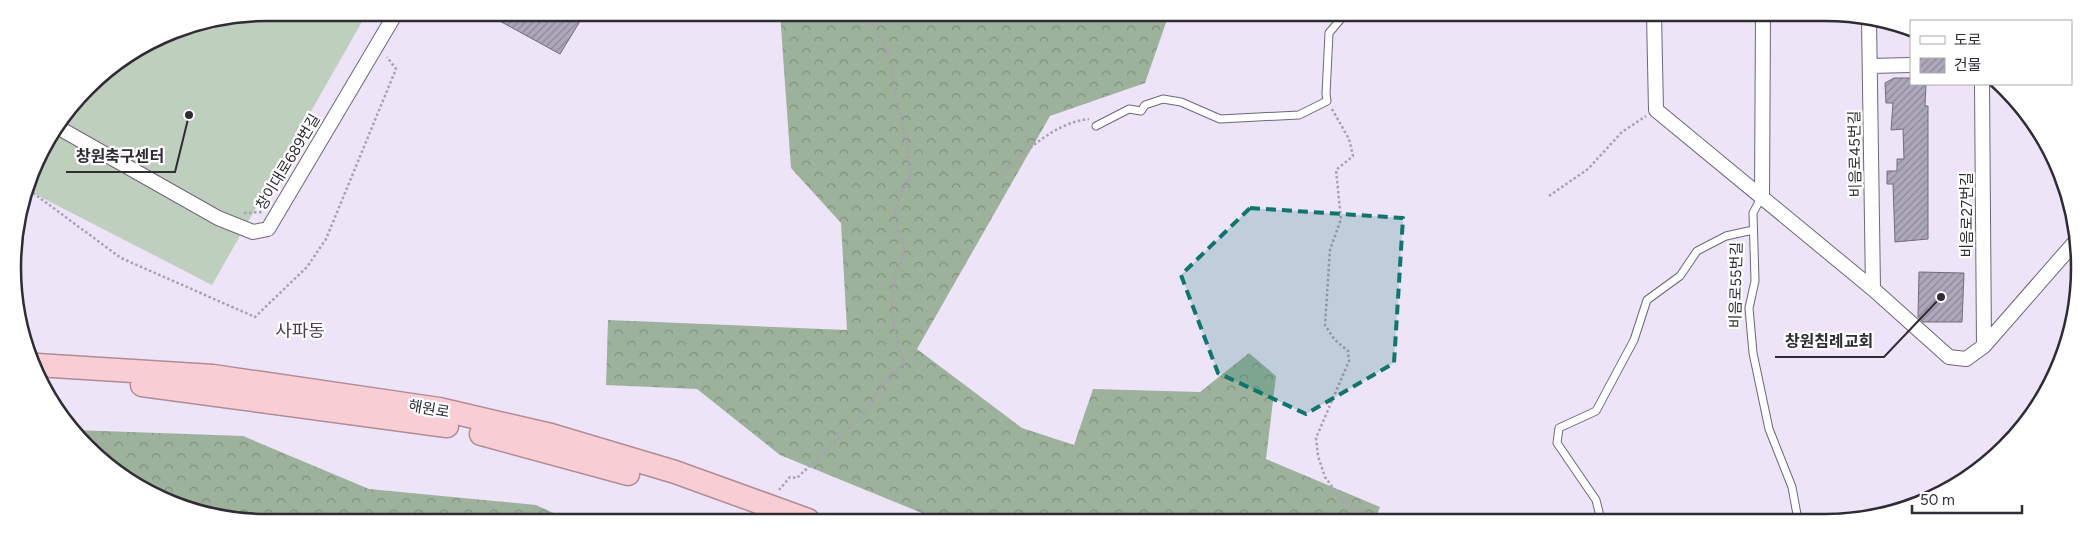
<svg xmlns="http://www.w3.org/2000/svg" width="2092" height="535" font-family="Figtree,'Noto Sans KR',sans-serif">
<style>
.grass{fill:#bfcfbe}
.forest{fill:url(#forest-crowns)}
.park{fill:url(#park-tufts)}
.building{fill:url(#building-hatch);stroke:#726c7d}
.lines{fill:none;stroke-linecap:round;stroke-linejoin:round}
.service-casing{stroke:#6f6778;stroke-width:9}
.minor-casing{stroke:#6f6778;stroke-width:16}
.trunk-casing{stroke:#b08d94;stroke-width:25}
.path{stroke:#a8a1b0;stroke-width:2.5;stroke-dasharray:2.5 2.5;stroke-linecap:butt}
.service{stroke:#fff;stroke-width:7}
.minor{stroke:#fff;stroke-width:14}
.trunk{stroke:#f8ced4;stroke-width:22}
.marked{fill:#0f766e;fill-opacity:0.2;stroke:#0f766e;stroke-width:4;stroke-dasharray:10 6;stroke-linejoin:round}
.labels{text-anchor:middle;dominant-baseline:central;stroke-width:4.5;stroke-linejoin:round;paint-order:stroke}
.street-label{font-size:15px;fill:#2f2c33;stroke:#fff}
.quarter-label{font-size:18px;fill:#494151;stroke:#fff}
.rim{fill:none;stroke:#2f2c33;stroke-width:2.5}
.leader{fill:none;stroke:#2f2c33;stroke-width:2}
.callout-dot{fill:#2f2c33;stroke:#fff;stroke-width:2}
.callout-label{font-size:16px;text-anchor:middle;font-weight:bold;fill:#2f2c33;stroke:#fff;stroke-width:4.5;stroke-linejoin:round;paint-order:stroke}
</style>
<defs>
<pattern id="forest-crowns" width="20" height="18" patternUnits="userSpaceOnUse" patternTransform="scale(1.25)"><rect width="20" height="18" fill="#9cb29a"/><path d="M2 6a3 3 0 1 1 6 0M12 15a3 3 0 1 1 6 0" fill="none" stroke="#80917e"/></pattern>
<pattern id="park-tufts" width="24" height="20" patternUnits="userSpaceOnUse" patternTransform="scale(1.25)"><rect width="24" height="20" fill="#bfcfbe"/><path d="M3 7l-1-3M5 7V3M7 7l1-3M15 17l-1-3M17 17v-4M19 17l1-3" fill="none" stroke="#a4b2a4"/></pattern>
<pattern id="building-hatch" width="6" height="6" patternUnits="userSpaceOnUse" patternTransform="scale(1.25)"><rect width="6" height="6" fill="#ada7ba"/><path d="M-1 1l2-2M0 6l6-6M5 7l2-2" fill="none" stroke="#8d8898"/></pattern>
</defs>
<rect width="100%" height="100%" fill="#ede4f7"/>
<path class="grass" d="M268 13H367L212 285 29 191 39 154 99 76 170 32Z"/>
<path class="forest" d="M780 13 1169 14 1145 83 1050 116 917 349 1022 428 1074 445 1093 389 1200 392 1249 353 1276 376 1266 459 1380 507 1375 520H939L780 455 697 389 606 385 608 320 847 330 841 223 791 168Z
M73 430 243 436 369 489 536 505 569 520H234L140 488Z"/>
<path class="park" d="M312 13H364L349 32Z"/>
<path class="building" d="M485 13H585L560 54Z
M1894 78H1911V84H1926L1925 106H1928V239L1895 242 1893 184H1887V171H1897V159H1904L1903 129 1891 130 1893 103H1886L1885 83Z
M1919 272 1964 273 1962 322H1923L1918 317Z"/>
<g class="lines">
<defs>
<path id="service" d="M1096 126 1129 109 1141 111 1145 105 1163 99 1181 102 1220 119 1299 115 1327 101 1326 94 1329 33 1345 14
M1762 196 1753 213 1755 281 1749 308 1753 353 1769 429 1792 487 1798 520
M1601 520 1596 500 1557 443 1559 428 1596 411 1634 340 1647 300 1680 276 1697 251 1726 236 1753 230"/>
<path id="minor" d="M1654 14 1656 110 1873 289 1949 357 1966 359 1984 346 2074 243
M1869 19 1873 289
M1870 66 1911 65
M1982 84 1984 346
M59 128 218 218 253 232 268 229 396 13
M1762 196 1763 15"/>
<path id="trunk" d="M37 365 213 376 439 409 551 435 675 472 808 520
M142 385 447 426
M481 434 628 474"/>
</defs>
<use href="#service" class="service-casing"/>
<use href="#minor" class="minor-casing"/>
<use href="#trunk" class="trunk-casing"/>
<path class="path" d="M1332 109 1349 139 1353 156 1336 170 1341 219 1330 250 1325 325 1334 339 1348 351 1349 361 1316 438 1318 456 1325 477 1343 501 1377 520
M1000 174C1026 152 1053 123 1089 119
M29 190 121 258 255 317 307 267 326 239 396 69 387 57
M1549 196 1588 169 1622 132 1646 116
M244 213 263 212
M779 490 790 477 797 478 860 418 887 378 905 363C892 333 889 305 896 273 898 266 903 259 904 252 906 236 891 230 896 208 898 197 911 179 910 169 909 146 902 125 897 102 894 86 892 69 888 53 883 35 871 31 869 13"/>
<use href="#service" class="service"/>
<use href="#minor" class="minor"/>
<use href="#trunk" class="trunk"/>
</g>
<path class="marked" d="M1250 208 1403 218 1394 363 1306 414 1218 373 1181 275Z"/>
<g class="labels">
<g class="street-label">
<text transform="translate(1855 154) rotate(-91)">비음로45번길</text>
<text transform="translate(288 162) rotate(-59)">창이대로689번길</text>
<text transform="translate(1967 215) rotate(-90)">비음로27번길</text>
<text transform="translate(1736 285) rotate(-89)">비음로55번길</text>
<text transform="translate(429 409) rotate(10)">해원로</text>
</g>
<g class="quarter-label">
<text x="300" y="331">사파동</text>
</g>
</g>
<path d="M0 0H2092V535H0ZM267 21H1825A246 246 0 0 1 2071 267V268A246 246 0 0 1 1825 514H267A246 246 0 0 1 21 268V267A246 246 0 0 1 267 21Z" fill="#fff" fill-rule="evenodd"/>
<path class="rim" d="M267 21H1825A246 246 0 0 1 2071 267V268A246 246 0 0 1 1825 514H267A246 246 0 0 1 21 268V267A246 246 0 0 1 267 21Z"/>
<path class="leader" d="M189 115L175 172H66M1941 297L1884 357H1775"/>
<g class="callout-dot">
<circle cx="189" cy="115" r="5"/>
<circle cx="1941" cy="297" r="5"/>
</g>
<g class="callout-label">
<text x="120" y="162">창원축구센터</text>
<text x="1829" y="347">창원침례교회</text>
</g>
<rect x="1910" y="20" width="162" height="65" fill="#ffffff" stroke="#acabad"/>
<rect x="1920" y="36" width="25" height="8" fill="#ffffff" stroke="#acabad"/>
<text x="1954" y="45" font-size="15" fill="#2f2c33">도로</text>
<rect x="1920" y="58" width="25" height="15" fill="url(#building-hatch)" stroke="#acabad"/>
<text x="1954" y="70" font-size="15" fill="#2f2c33">건물</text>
<path d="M1912 505v8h110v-8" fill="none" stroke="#2f2c33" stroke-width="2.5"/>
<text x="1920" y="505" font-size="15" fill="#2f2c33" stroke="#ffffff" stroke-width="4" paint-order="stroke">50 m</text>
</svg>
